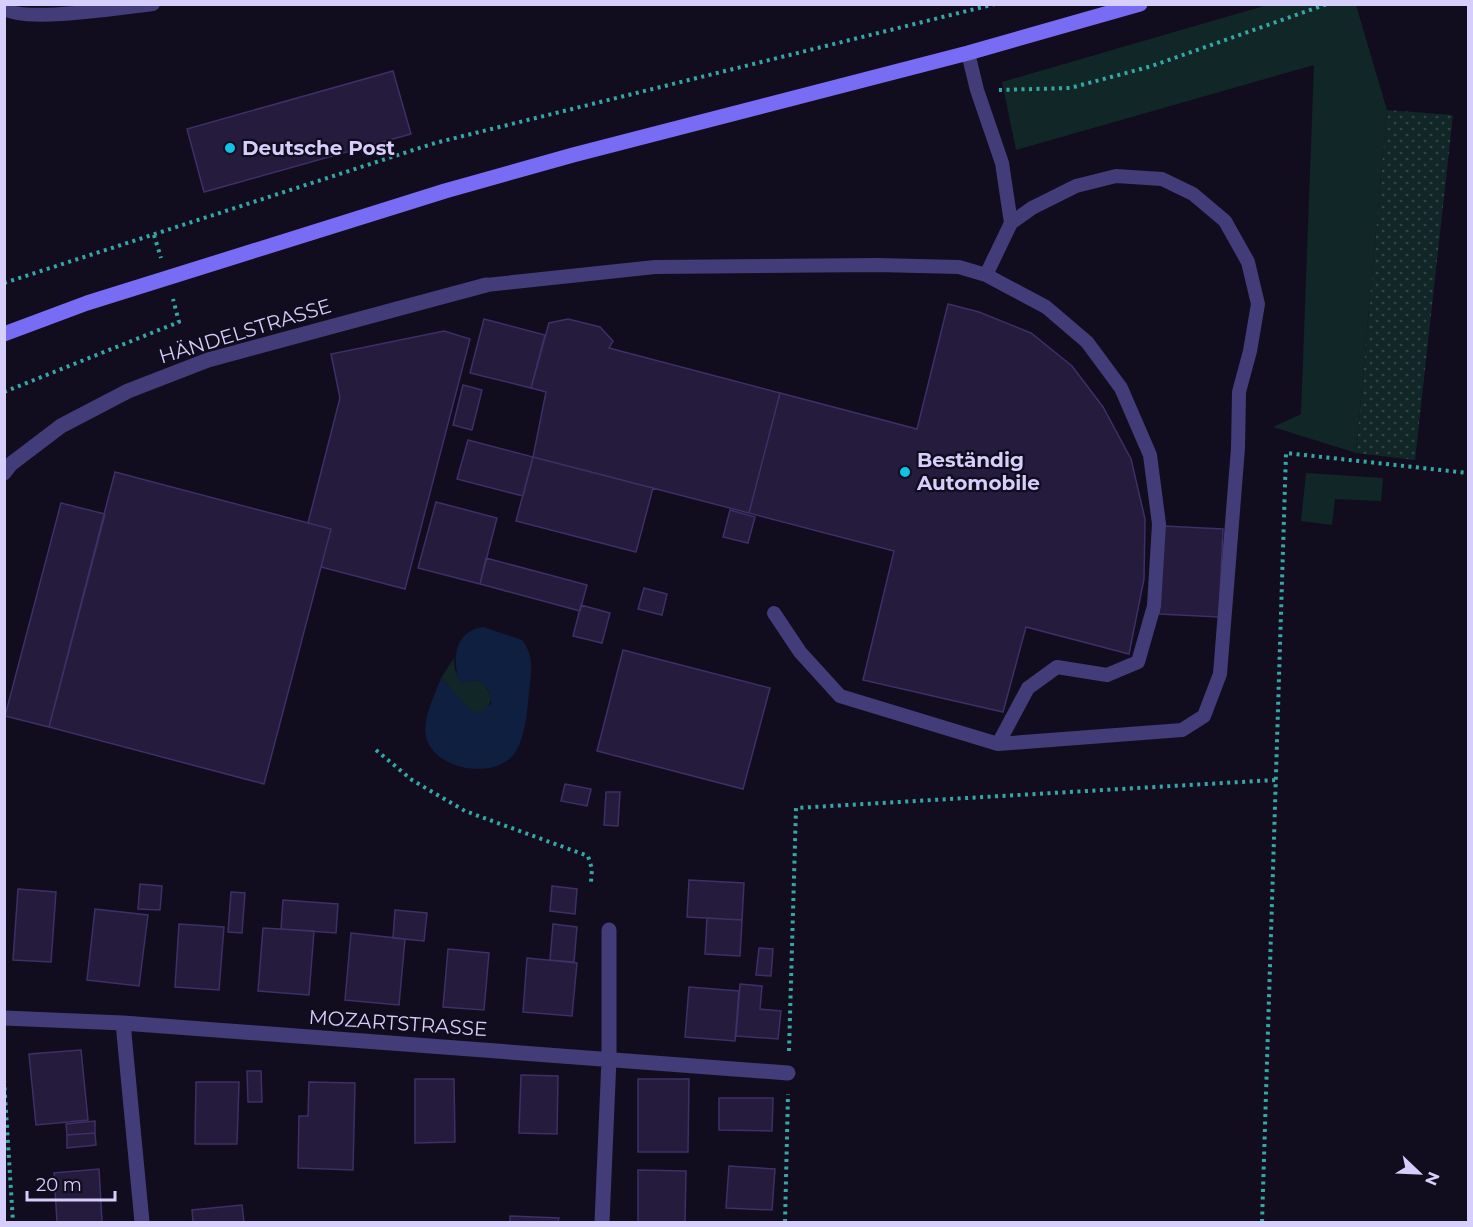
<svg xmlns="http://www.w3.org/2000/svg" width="1473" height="1227" font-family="Montserrat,sans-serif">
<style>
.grass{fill:#112627}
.garden{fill:url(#garden-dots)}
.water{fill:#0f1f40}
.building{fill:#241b3d;stroke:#3e2f67;stroke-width:1.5}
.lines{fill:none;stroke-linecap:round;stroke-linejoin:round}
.path{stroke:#36a7a7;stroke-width:4;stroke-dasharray:3 4.5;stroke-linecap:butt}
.lane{stroke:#423c79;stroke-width:14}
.street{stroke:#423c79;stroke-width:15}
.secondary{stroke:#786cf4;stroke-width:15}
.poi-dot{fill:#10c2e5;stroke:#110d1e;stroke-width:2}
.labels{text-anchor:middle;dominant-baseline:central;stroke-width:4.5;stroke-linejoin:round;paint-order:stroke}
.poi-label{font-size:20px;font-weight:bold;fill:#d6cefb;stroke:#110d1e;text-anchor:start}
.street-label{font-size:20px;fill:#d6cefb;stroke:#110d1e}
</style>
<defs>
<pattern id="garden-dots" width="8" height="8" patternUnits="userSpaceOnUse" patternTransform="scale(1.5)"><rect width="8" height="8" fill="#112627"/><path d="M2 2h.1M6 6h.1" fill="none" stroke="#334447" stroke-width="1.8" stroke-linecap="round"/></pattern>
</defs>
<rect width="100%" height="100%" fill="#110d1e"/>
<path class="grass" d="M1267 5H1356L1387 110 1356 453 1273 427 1301 414 1314 65 1016 150 1002 82Z
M1306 473 1383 478 1381 501 1335 499 1332 525 1301 521Z
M454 658 455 670 462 683 476 680 484 684 492 697 487 710 480 713 470 711 441 678Z"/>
<path class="garden" d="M1387 110 1453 115 1415 460 1356 453Z"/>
<path class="water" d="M483 627 522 640C535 656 531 673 529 693 527 712 526 734 516 751 498 782 432 770 426 736 422 719 435 695 441 678L470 710 480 713 491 704C492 692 486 685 476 680L462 683 459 681C452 658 455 631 483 627Z"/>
<path class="building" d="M393 71 411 134 204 192 187 129Z
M948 304 979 312 1031 333 1072 366 1103 407 1131 459 1145 519 1144 579 1129 654 1026 627 1003 712 863 680 894 551 749 513 780 393 917 429Z
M484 319 545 335 531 388 470 373Z
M568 319 600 327 613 341 609 348 780 393 749 513 533 457 546 392 531 388 549 323Z
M444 331 470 339 405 589 321 567 331 529 308 523 340 398 331 354Z
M463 385 482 390 472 430 453 425Z
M468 440 533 457 523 496 457 479Z
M533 457 653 488 636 552 516 521Z
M115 472 331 529 264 784 49 727Z
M436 502 497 518 480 584 418 568Z
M61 503 105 514 49 727 5 716Z
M730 510 755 517 748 543 723 537Z
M1164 526 1223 529 1219 617 1159 614Z
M486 558 587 585 580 611 480 584Z
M644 588 667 594 662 615 638 609Z
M581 605 610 613 602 643 573 636Z
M623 650 770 688 743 789 597 751Z
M565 784 591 789 587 806 561 801Z
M606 792H620L618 826 604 825Z
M689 880 744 883 742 920 687 917Z
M140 884 162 886 160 910 138 909Z
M552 886 577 889 575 914 550 911Z
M18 889 56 892 51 962 13 960Z
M231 892 245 893 242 933 228 932Z
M283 900 338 904 336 933 281 929Z
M95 909 148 915 139 986 87 980Z
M395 910 427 913 424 941 393 938Z
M707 918 742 920 740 956 705 954Z
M179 924 224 927 219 990 175 987Z
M553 924 577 927 574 962 550 960Z
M263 928 314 931 309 995 258 991Z
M351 933 405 939 399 1005 345 1000Z
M759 948 773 949 771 976 756 975Z
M448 949 489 953 484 1010 443 1007Z
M527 958 577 963 572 1016 523 1012Z
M740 984 762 986 760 1009 781 1011 778 1039 736 1036Z
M689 987 739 991 735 1041 685 1037Z
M81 1050 88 1120 36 1125 29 1054Z
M247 1071H261L262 1102H248Z
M521 1075 558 1076 557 1134 519 1133Z
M415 1079H454L455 1142 415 1143Z
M638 1079H689L688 1152H638Z
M196 1082H239L237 1144H195Z
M309 1082 355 1083 353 1170 298 1168 299 1116H308Z
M719 1098H773L772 1131 719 1130Z
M95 1121V1133L67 1135 66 1124Z
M95 1133 96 1145 67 1148V1135Z
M729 1166 775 1169 772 1210 726 1208Z
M99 1169 102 1222H57L54 1173Z
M638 1170 686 1171 685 1222H638Z
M242 1205 244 1222H193L192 1210Z
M510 1216 559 1218 558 1222H510Z"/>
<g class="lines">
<path class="path" d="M999 90 1070 88 1152 66 1327 4
M154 235 161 258
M4 283 435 143 995 4
M4 392 179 322 173 299
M376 750 412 780 465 811 588 856 592 869 591 882
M789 1051 796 808 1275 780
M4 1080 13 1222
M785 1222 788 1094
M1262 1222 1286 453 1468 473"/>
<path class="lane" d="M4 8C20 24 127 7 153 4
M968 53 977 90 1002 163 1011 223
M986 275 1011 223 1032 208 1076 186 1116 176 1162 179 1193 194 1225 221 1248 262 1258 304 1250 351 1239 392 1238 448 1220 674 1204 716 1182 730 998 744
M486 285 655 267 877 265 959 267 986 275 1046 307 1087 342 1121 388 1150 455 1159 524 1154 606 1138 662 1107 675 1057 667 1028 688 998 744 840 696 800 652 774 613"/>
<path class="street" d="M4 473 11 464 61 426 128 391 208 360 486 285
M4 1018 123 1023 788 1073
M123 1023 142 1222
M602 1222 609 1059V930"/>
<path class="secondary" d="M4 334 87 303 445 191 573 155 968 53 1140 4"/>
</g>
<g class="poi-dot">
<circle cx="230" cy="148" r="6"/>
<circle cx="905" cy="472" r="6"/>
</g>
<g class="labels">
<g class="poi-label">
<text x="242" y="148">Deutsche Post</text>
<text x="917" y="460">Beständig<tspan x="917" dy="23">Automobile</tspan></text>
</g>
<g class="street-label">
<text transform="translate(245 331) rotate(-17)">HÄNDELSTRASSE</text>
<text transform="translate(398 1023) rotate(4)">MOZARTSTRASSE</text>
</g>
</g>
<rect width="1473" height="1227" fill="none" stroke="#d6cefb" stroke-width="12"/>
<g transform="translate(1419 1173) rotate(113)" stroke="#110d1e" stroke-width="4.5" paint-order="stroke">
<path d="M0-4.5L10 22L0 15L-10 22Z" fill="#d6cefb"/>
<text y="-9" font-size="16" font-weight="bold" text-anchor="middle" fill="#d6cefb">N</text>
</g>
<path d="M27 1191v9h88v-9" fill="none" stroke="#d6cefb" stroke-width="3"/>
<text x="36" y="1191" font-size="18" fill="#d6cefb" stroke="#110d1e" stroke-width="4.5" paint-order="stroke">20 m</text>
</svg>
